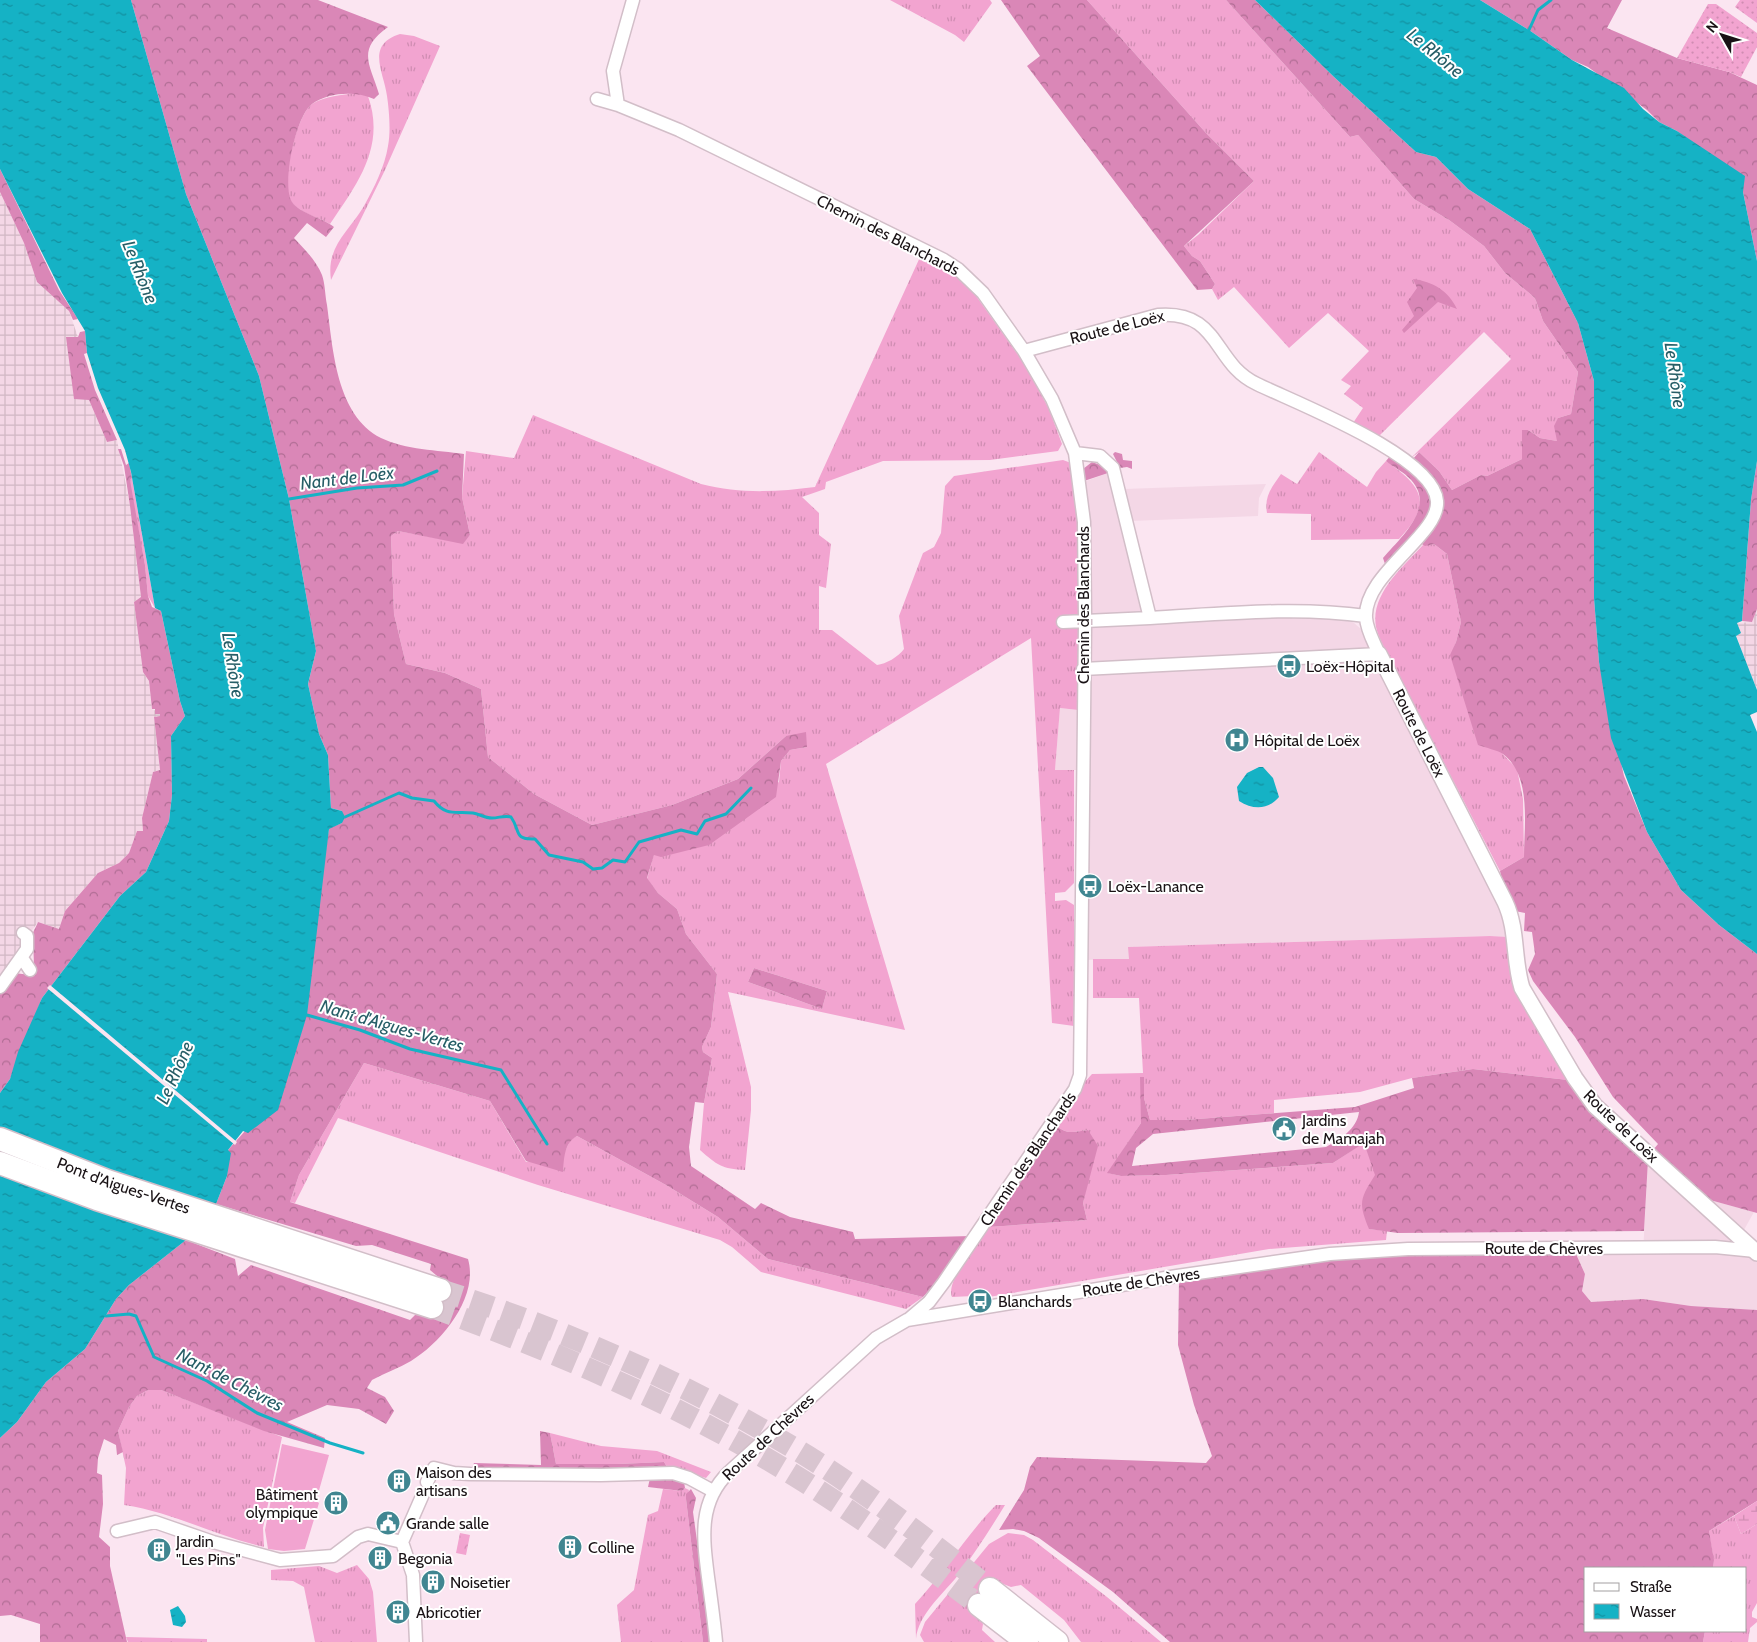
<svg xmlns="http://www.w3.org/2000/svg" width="1757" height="1642" font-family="Cabin,sans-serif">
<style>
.built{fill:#f4d7e6}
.industrial{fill:url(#industrial-grid)}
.grass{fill:url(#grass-tufts);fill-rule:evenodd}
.forest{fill:url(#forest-crowns);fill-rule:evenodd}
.wetland{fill:url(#wetland-marsh)}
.park{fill:url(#park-crowns)}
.garden{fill:url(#garden-dots)}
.pitch{fill:#f2a4d0}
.water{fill:url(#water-ripples)}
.pier{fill:#fbe5f1}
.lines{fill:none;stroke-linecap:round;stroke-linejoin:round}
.stream{stroke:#15b2c5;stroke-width:3}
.motorway-tunnel{stroke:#d9c5d0;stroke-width:22;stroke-dasharray:22 11;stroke-linecap:butt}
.minor-casing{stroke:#d2bec8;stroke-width:15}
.tertiary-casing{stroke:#d2bec8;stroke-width:18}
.motorway-casing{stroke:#d2bec8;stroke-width:25}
.minor{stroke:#fff;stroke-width:12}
.tertiary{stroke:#fff;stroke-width:15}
.motorway{stroke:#fff;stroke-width:22}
.minor-bridge-casing{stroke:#d2bec8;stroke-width:15;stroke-linecap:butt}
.minor-bridge{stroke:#fff;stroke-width:12}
.labels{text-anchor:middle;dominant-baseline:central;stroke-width:4;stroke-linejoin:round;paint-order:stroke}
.street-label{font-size:16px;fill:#191215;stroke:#fff}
.poi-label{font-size:16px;fill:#191215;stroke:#fff;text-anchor:start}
.water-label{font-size:18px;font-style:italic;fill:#275e67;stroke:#fff}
</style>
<defs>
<pattern id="industrial-grid" width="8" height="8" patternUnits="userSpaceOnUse" patternTransform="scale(1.25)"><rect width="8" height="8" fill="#f4d7e6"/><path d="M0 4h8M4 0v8" fill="none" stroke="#d1b8c4"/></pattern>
<pattern id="grass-tufts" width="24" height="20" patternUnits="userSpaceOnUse" patternTransform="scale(1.25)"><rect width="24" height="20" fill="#f2a4d0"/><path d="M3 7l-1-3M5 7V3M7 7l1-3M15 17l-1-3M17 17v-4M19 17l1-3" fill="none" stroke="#cf8cb2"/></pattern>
<pattern id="forest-crowns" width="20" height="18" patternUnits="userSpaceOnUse" patternTransform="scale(1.25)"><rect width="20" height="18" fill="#da87b7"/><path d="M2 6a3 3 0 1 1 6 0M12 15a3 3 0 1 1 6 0" fill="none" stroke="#b06d94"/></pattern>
<pattern id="wetland-marsh" width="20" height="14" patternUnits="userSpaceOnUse" patternTransform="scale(1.25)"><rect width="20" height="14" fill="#f2a4d0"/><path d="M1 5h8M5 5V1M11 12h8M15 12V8" fill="none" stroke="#cf8cb2"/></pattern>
<pattern id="park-crowns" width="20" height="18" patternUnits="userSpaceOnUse" patternTransform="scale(1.25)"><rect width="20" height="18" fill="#f2a4d0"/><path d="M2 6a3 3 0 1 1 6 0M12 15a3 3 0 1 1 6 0" fill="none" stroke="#cf8cb2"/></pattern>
<pattern id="garden-dots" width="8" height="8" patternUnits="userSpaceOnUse" patternTransform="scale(1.25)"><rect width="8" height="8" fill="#f2a4d0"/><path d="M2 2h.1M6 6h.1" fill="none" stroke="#cf8cb2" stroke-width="1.8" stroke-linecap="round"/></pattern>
<pattern id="water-ripples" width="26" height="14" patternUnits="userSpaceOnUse" patternTransform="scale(1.25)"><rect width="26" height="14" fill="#15b2c5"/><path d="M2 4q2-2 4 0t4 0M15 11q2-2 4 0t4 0" fill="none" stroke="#128f9f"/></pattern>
</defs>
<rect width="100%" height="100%" fill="#fbe5f1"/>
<path class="built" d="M1119 469 1124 489 1266 484 1259 498 1258 516 1130 521 1157 617 1292 611V619H1345L1354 623 1361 629 1507 916 1509 937 1490 936 1129 947V959L1082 960 1083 770H1055L1060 708 1078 710 1077 671 1080 654 1075 485Z
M1648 1160 1701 1191 1710 1200 1754 1212 1740 1237 1757 1256V1310L1691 1306 1643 1299 1591 1303 1582 1291 1585 1274 1576 1254H1643Z"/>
<path class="industrial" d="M0 192 24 243 37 282 69 311 78 337H70L89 400 107 442 117 440 130 505 141 597 134 602 143 672 149 681 152 709 160 713 161 716 154 717 160 770 153 772 142 818 143 831H137L129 853 119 863 98 873 65 911 59 929 38 922 0 975Z
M1757 609V690L1736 635 1737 623 1752 622Z"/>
<path class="grass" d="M890 0H990L992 3 964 42 955 35Z
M1087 0H1226L1350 137 1358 135 1414 199 1449 220 1484 246 1505 273 1535 298 1543 321 1578 372 1571 414 1558 418 1557 441 1540 438 1528 430 1522 459 1487 476 1481 475 1452 490 1439 471 1419 452 1411 458 1511 359 1484 332 1378 437 1353 423 1363 408 1344 394 1351 386 1341 380 1369 351 1328 313 1289 348 1234 287 1218 300 1212 289 1215 284 1200 261 1192 256 1184 246 1198 235 1254 181 1206 133Z
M400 34 414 36 440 46 385 170 331 280C326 246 348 233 364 206 374 188 385 166 388 146 391 131 389 110 387 96 384 72 365 45 400 34Z
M356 93 368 96C386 147 357 184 330 224 319 218 302 213 293 204 278 188 297 114 312 104 325 96 342 95 356 93Z
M921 255 951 271 969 286 1026 366 1049 409 1062 444 1058 451 990 460 883 461 826 482 825 489 802 497 819 513V535L831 544 826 588 819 586V630H832L877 665C886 664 898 657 904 649L899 616 923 553 934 547 941 533 945 486 954 476 1063 460 1071 463 1079 525 1080 654 1077 671 1078 710 1060 708 1055 770H1074V883L1065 892 1055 893V901L1066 900 1074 905V1026L1052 1023 1031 638 826 764 905 1030 728 992 751 1087V1110L745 1170C722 1169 717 1165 700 1150L704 1103 712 1058 703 1052 702 1047 711 1027 717 974 686 934 677 909 658 893 647 879 654 854 779 782 781 761 790 750 807 747 786 736 738 779 672 805 592 825 534 794 488 757 481 689 445 673 406 664 394 614 391 536 398 531 463 543 470 535 462 497 466 451 514 458 533 415 701 484C740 494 776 492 815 487ZM754 968 827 991 822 1009 748 982Z
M1319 452 1367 487 1376 472 1386 461C1423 487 1433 503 1399 539L1311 540V514L1267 513C1264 496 1272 487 1281 474L1297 484Z
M132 478 155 608 148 596 145 565 129 480Z
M1434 544 1447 554 1461 622 1456 642 1451 656 1502 753 1517 769 1523 799 1524 857 1500 871 1387 653C1383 645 1378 636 1376 627 1370 594 1403 567 1423 545Z
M1490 936 1509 937 1510 971 1517 995 1568 1080 1473 1069 1412 1078 1360 1092 1274 1100V1113L1185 1120H1150L1144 1098V1077H1141V1123L1108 1173 1121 1176 1166 1175 1333 1163 1375 1135 1396 1129 1369 1229 1387 1231 1386 1240 1269 1249 983 1298 973 1296 952 1297C945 1281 979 1241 989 1227L1087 1220 1083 1203 1086 1188 1088 1130C1074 1132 1066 1135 1056 1125L1082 1085 1092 1074 1143 1073 1139 998H1093V959H1129L1128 947Z
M364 1063 490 1101 526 1162 565 1151 571 1139 577 1136 666 1185 718 1217 768 1259 923 1297 906 1309 761 1272 732 1247 720 1240 538 1185 338 1118 295 1203 290 1202 299 1175Z
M148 1390H161L282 1437 263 1528 264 1547C216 1536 172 1512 124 1505L126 1468 118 1431 129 1407 137 1396Z
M550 1433 601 1446 657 1451 711 1472 706 1478 667 1467 664 1462 618 1464H556Z
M685 1488 689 1490 686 1499 703 1642H621L617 1605 634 1590 648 1515 658 1511 663 1489 682 1491Z
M996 1505H1005C991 1528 976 1551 960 1573 945 1592 918 1614 916 1639L915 1604C944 1573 966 1535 996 1505Z
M1734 1516 1741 1534 1757 1524V1603L1752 1612V1617L1757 1619V1622L1750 1628 1748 1642H1703L1705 1631H1746V1568H1713C1715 1556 1710 1544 1709 1531Z
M1008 1533 1024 1535 1033 1540 1107 1597 1161 1642H1081L1064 1620 1021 1585 1011 1587 998 1582 979 1617 983 1624 982 1630 995 1642H924L920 1635 925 1622 989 1544Z
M357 1565 369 1579 373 1592 377 1642H315L304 1587 293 1581 271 1580V1570L319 1566 337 1573Z
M126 1637 207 1639V1642H128Z"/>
<path class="forest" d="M131 0H318L388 27C356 50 370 64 379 94L374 99C356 91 329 92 312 104 296 115 281 185 292 202 299 213 323 218 334 227L326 237 307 223 294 238C304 249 316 260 322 275 325 283 325 295 327 305 333 349 336 415 381 438 406 450 437 450 464 454L462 497 470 535 463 544 398 531 391 536 394 614 406 664 445 673 481 689 488 757 534 794 592 825 672 805 738 779 786 736 806 732 807 747 790 750 781 761 776 797 709 845 661 857 654 855 647 878 658 893 677 909 686 934 717 974 711 1027 702 1047 703 1052 712 1058 704 1103 695 1102 689 1147 691 1166 755 1209 761 1203 790 1217 853 1232 855 1239 971 1236 946 1272 923 1297 768 1259 718 1217 666 1185 577 1136C564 1143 564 1159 563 1172L526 1161 490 1101 364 1063 299 1175 290 1202 468 1259C479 1297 442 1342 411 1361 399 1368 385 1373 372 1380L367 1388 385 1397 394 1411 386 1424 359 1409 327 1405 287 1422 325 1438 324 1448 264 1431 161 1390H148L137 1396 129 1407 118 1431 123 1452 117 1455 116 1445 104 1439 98 1458 97 1473 102 1475 103 1504 99 1537 110 1547V1566L127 1642H40V1624L11 1615 0 1616V1438L17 1422 46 1382 85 1349 116 1299 129 1285 186 1240 235 1259 238 1276 251 1265 410 1320 415 1315 428 1316 443 1281 430 1270 431 1264 372 1245 356 1246 216 1204 227 1176 228 1150 245 1131 323 869 329 828 342 823V811L331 808 328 755 319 734 308 684 316 651 289 499 259 376 186 194Z
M1001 0H1087L1206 133 1254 181 1184 246 1192 256 1200 261 1215 284 1212 289 1197 290 1027 66 1040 56Z
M1226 0H1255L1334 77 1416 152 1436 157 1468 189 1530 229 1578 323 1594 381V598L1599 662 1624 776 1647 832 1681 890 1719 925 1757 954V1213L1710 1200 1653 1150 1658 1144 1613 1097 1575 1037 1533 981 1528 970 1535 954 1532 932 1524 931 1525 913 1515 911 1503 885 1500 871 1524 857C1524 825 1532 776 1503 754 1497 750 1486 748 1478 745L1450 655 1456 642 1461 622 1447 554 1434 544 1425 546 1412 538 1385 564 1383 558C1401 537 1439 505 1408 477 1402 471 1393 467 1386 461L1391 455 1407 466 1419 452 1439 471 1452 490 1481 475 1487 476 1522 459V430H1528L1540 438 1557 441 1554 426 1558 418 1571 414 1578 372 1543 321 1535 298 1505 273 1484 246 1449 220 1414 199 1358 135 1350 137Z
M1480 0H1622L1607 28 1677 58 1729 72 1757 85V261L1743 192 1697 146 1677 131 1659 122 1647 110 1588 67 1572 60 1529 30Z
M0 169 59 290 78 319 73 320 69 311 37 282 24 243 0 192Z
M1413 279C1433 282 1448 290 1457 309L1438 302 1404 333 1402 330 1414 316 1407 302 1417 288Z
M85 331 87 353 84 354 95 390 117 440 107 442 89 400 74 399 66 337H78L80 332Z
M118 449H121L126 465 129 463 132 478 130 480 145 565 148 596 152 607 161 611 180 701 185 716 171 736 172 795 169 821 146 872 120 896 42 998 10 1079 0 1093V992L14 973 31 975C36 964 33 949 32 938 32 933 36 927 38 922L59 929 65 911 98 873 119 863 129 853 137 831H143L142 818 153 772 160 770 154 717 160 716V714H155V709H152L149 681 143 672 134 602 141 597 130 506 124 466Z
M1115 452 1122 454 1123 460 1132 461V469L1127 467 1120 468 1113 454Z
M1757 461V609L1752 622 1742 621 1751 500Z
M1092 462 1103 466 1108 473 1084 481 1083 469Z
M754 968 827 991 822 1009 748 982Z
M1473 1069 1568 1080 1648 1160 1644 1231 1398 1233 1369 1229C1358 1202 1360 1199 1375 1175L1364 1143 1333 1163 1166 1175 1121 1176 1107 1173 1141 1123 1140 1077H1144V1098L1150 1120H1185L1355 1107 1414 1088 1412 1078ZM1359 1112C1357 1129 1340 1139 1326 1147L1132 1166 1136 1148 1153 1134Z
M1056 1125C1066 1135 1074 1132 1088 1130L1098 1146 1083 1203 1087 1220 989 1227Z
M1399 1253 1576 1254 1585 1274 1582 1291 1591 1302 1643 1299 1691 1306 1757 1310V1501L1709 1531 1714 1560 1713 1568H1586V1631H1705L1703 1642H1170L1113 1592 1039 1538 1024 1531 1013 1529 999 1530 1024 1490 1030 1467 1037 1457 1206 1463 1212 1456 1194 1405 1178 1345 1179 1280 1331 1258Z
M540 1431 550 1433 556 1464H618L664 1462 667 1467 615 1471 471 1469 474 1463 541 1465Z
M666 1477 684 1482 685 1488 682 1491 648 1487 650 1478Z
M691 1489 696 1498 693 1512 711 1642H703L686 1499V1494Z"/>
<path class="wetland" d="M1757 1501V1524L1741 1534 1734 1516Z"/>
<path class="park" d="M460 1533 470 1535 466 1555 456 1553Z"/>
<path class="garden" d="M1740 0H1757V23L1735 7Z
M1708 4H1716L1757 33V47L1741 77 1729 72 1677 58Z"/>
<path class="pitch" d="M282 1444 329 1455 316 1501 319 1503 305 1549 284 1551 268 1549 265 1530Z"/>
<path class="water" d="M0 0H131L186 194 259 376 289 499 316 651 308 684 319 734 328 755 331 808 342 811 345 817 342 823 329 829 307 1015 278 1110 248 1133 243 1131 228 1150 231 1153 227 1176 216 1204 186 1240 129 1285 116 1299 85 1349 46 1382 17 1422 0 1438V1093L10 1079 18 1052 42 998 120 896 146 872 169 821 172 795 171 736 185 716 180 701 161 611 155 608 131 472 125 450 98 388 87 353 85 331 62 293 0 169Z
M1255 0H1480L1529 30 1572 60 1624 88 1643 109 1659 122 1677 131 1745 176 1743 192 1757 261V461L1751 500 1742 621 1737 623 1741 633 1736 636 1757 690V712L1750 715 1757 732V954L1719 925 1681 890 1647 832 1611 738 1599 662 1594 598V381L1578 323 1530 229 1468 189 1436 157 1416 152 1334 77Z
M1259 767H1263L1273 778 1279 797C1268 810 1253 810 1239 801L1237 787 1247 773Z
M178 1606 185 1616 186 1622 182 1627 173 1625 170 1610Z"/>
<path class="pier" d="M50 985 237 1142 235 1145 47 988Z"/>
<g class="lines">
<path class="stream" d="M1529 30 1538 10 1551 0
M289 499 357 488 403 485 437 471
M345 817 399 793 412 798 434 801C447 817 455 811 473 813 479 814 485 818 492 818 499 818 504 815 511 817 521 831 513 840 535 839L549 855 583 862 593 869 602 868 613 860 625 862 639 842 681 830 697 834 705 821 726 814 751 788
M307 1015 360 1030 410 1049 501 1070 547 1144
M106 1316 129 1314 136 1316 154 1357 207 1381 257 1413 330 1443 363 1453"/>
<path class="motorway-tunnel" d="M440 1290C569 1331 691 1385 807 1456 871 1496 931 1542 990 1589
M432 1307C548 1349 660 1396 767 1459 841 1502 910 1553 979 1605"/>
<defs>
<path id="minor" d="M597 99 618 105 679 130 944 260 958 269 983 293 1024 351 1052 399 1075 453 1084 522 1085 619
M618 105 613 71 633 0
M1024 351 1158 315C1221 310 1212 363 1257 384 1296 403 1434 456 1437 501 1440 535 1363 574 1366 618 1367 631 1374 642 1379 654L1083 669
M1075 453 1100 456 1113 468 1150 618C1222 614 1295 606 1366 616
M1063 622 1150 618
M22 958 30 970
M0 987 27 949V936L23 933
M909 1319 929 1302 944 1282 1075 1089 1080 1075 1085 625
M427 1482 434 1468 454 1473 470 1474 601 1475 673 1473 689 1478 713 1491
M117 1531 155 1522 213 1542 280 1560 333 1556 358 1537 368 1534 402 1542
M416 1642 413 1575 402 1542 423 1494
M716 1642C714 1620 711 1599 708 1577 703 1538 698 1502 729 1472L876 1338 907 1320 1177 1276 1330 1254 1408 1249 1715 1247 1755 1251"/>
<path id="tertiary" d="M1379 654 1505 902C1518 930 1513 960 1522 988L1575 1078 1595 1106 1757 1253"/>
<g id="motorway">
<path id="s1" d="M0 1139 107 1181 440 1290"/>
<path d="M0 1163 97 1199 432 1307"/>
<path d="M990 1589 1057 1642"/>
<path d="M979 1605 1027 1642"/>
</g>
</defs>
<use href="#minor" class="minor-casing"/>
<use href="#tertiary" class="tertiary-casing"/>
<use href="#motorway" class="motorway-casing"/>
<use href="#minor" class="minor"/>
<use href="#tertiary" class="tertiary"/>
<use href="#motorway" class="motorway"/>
<defs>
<path id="minor-bridge" d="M1085 625V619"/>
</defs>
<use href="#minor-bridge" class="minor-bridge-casing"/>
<use href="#minor-bridge" class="minor-bridge"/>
</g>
<defs>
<symbol id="bus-disc" viewBox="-11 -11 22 22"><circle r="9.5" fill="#408691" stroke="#fff"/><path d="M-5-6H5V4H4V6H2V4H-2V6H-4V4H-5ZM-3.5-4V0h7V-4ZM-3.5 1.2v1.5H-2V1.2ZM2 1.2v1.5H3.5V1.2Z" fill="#fff"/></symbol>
<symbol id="hospital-disc" viewBox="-11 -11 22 22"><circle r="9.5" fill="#408691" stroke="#fff"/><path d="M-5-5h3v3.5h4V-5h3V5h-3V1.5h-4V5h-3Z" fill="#fff"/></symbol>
<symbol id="civic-disc" viewBox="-11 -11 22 22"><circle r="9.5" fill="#408691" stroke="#fff"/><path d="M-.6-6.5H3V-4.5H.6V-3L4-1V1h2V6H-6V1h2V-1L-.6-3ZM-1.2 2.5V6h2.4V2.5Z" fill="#fff"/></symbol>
<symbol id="building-disc" viewBox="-11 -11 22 22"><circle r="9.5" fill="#408691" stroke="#fff"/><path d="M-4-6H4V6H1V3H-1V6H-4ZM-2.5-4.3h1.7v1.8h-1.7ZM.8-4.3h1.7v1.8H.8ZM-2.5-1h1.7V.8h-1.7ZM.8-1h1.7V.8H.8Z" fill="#fff"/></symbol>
</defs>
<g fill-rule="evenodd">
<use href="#bus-disc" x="1275" y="652" width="28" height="28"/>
<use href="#hospital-disc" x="1223" y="726" width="28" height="28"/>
<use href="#bus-disc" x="1076" y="872" width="28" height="28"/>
<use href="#civic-disc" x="1270" y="1115" width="28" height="28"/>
<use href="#bus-disc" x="966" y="1287" width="28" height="28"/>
<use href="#building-disc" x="385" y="1467" width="28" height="28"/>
<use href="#building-disc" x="322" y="1489" width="28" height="28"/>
<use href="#civic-disc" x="374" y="1509" width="28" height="28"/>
<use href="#building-disc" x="556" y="1533" width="28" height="28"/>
<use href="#building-disc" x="145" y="1536" width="28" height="28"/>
<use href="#building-disc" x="366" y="1544" width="28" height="28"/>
<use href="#building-disc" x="419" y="1568" width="28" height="28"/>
<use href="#building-disc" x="384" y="1598" width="28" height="28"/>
</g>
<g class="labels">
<g class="street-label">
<text transform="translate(888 235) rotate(27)">Chemin des Blanchards</text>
<text transform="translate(1117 327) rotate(-14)">Route de Loëx</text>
<text transform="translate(1083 605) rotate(-90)">Chemin des Blanchards</text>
<text transform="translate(1419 733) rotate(63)">Route de Loëx</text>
<text transform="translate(1621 1126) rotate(44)">Route de Loëx</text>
<text transform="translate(1028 1159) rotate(-56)">Chemin des Blanchards</text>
<text stroke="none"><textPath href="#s1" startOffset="132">Pont d'Aigues-Vertes</textPath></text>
<text x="1544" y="1248">Route de Chèvres</text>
<text transform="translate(1141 1282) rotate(-9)">Route de Chèvres</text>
<text transform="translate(768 1437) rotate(-43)">Route de Chèvres</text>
</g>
<g class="poi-label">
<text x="1306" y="666">Loëx-Hôpital</text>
<text x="1254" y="740">Hôpital de Loëx</text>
<text x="1108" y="886">Loëx-Lanance</text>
<text x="1302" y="1120">Jardins<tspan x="1302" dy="18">de Mamajah</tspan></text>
<text x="998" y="1301">Blanchards</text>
<text x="416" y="1472">Maison des<tspan x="416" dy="18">artisans</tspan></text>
<text x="318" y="1494" text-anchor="end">Bâtiment<tspan x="318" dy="18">olympique</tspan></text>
<text x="406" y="1523">Grande salle</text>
<text x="176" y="1541">Jardin<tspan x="176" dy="18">"Les Pins"</tspan></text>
<text x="588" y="1547">Colline</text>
<text x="398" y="1558">Begonia</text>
<text x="450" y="1582">Noisetier</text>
<text x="416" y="1612">Abricotier</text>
</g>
<g class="water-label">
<text transform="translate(1435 53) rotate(39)">Le Rhône</text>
<text transform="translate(140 272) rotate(68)">Le Rhône</text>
<text transform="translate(1675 375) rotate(82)">Le Rhône</text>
<text transform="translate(347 478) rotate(-7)">Nant de Loëx</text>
<text transform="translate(233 665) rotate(81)">Le Rhône</text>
<text transform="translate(392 1026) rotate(16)">Nant d'Aigues-Vertes</text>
<text transform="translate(175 1073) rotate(-66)">Le Rhône</text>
<text transform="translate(230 1380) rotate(27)">Nant de Chèvres</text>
</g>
</g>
<rect x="1584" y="1567" width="162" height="65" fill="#ffffff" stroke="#a3a0a1"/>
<rect x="1594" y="1583" width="25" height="8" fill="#ffffff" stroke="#a3a0a1"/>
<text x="1630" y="1592" font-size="15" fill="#191215">Straße</text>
<rect x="1594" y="1604" width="25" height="15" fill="url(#water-ripples)" stroke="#a3a0a1"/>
<text x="1630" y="1617" font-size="15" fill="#191215">Wasser</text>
<g transform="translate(1722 35) rotate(309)" stroke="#ffffff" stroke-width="4" paint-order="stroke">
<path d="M0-4L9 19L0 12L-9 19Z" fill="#191215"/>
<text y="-8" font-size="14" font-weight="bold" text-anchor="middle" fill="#191215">N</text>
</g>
</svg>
